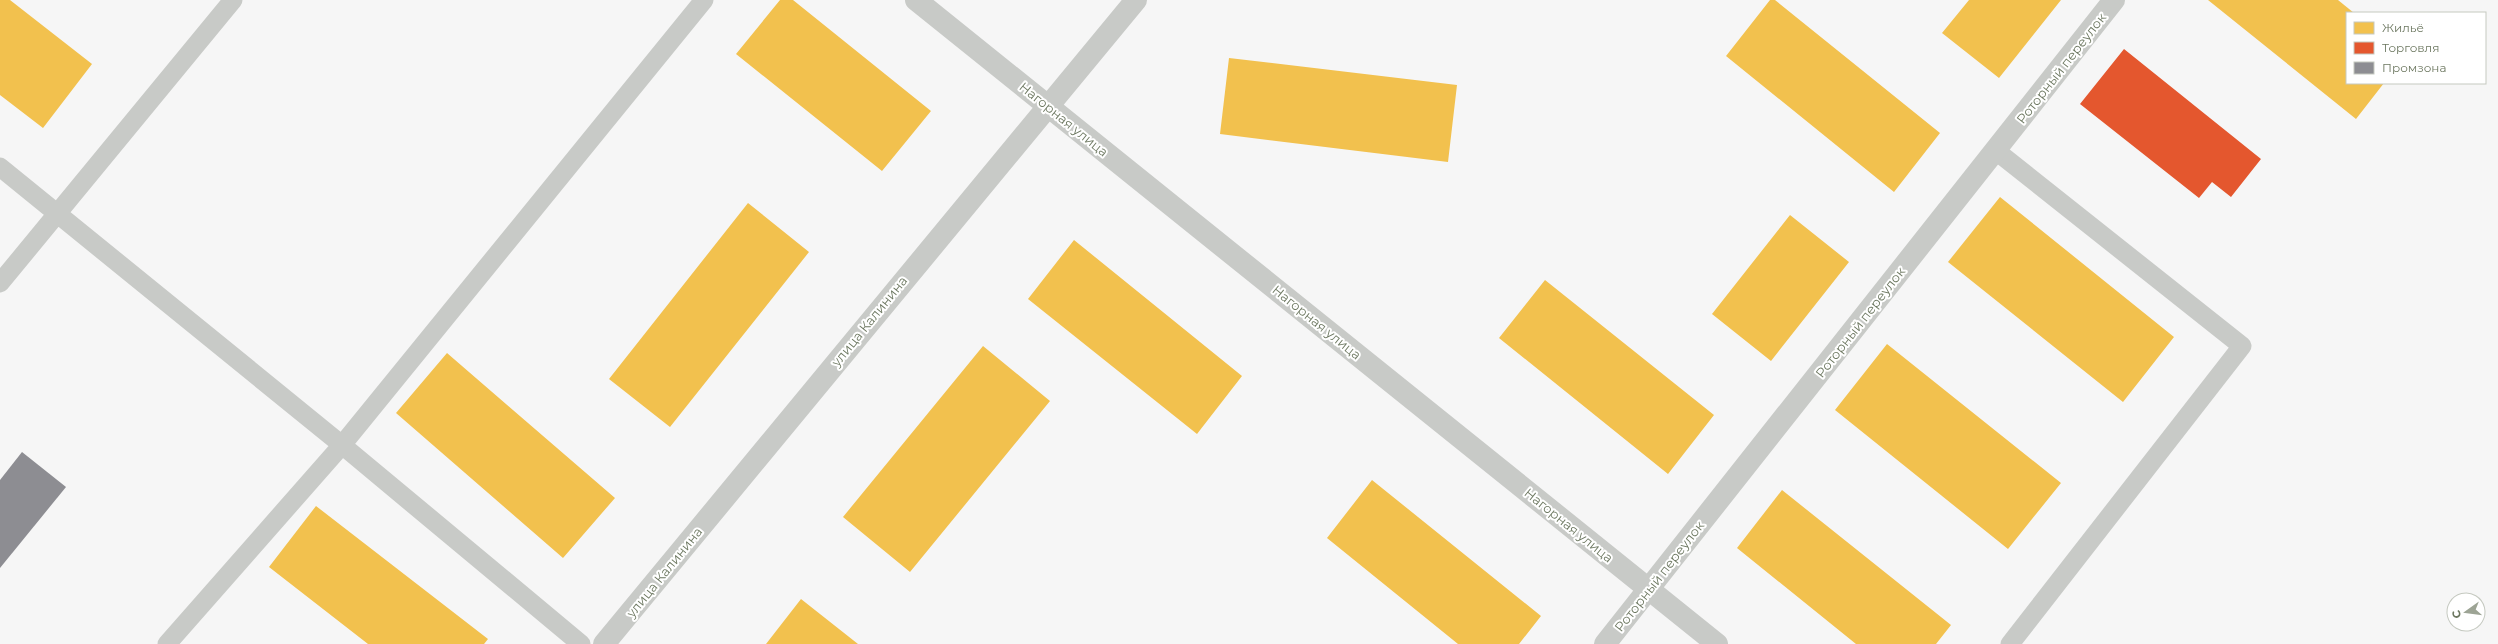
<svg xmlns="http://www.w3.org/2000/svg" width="2498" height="644" font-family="Montserrat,sans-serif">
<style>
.homes{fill:#f2c14e}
.shops{fill:#e4572e}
.industry{fill:#8d8d92}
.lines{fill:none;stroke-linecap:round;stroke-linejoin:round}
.service{stroke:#c8cac7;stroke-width:19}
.minor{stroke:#c8cac7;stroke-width:22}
.labels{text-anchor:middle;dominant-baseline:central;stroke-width:4;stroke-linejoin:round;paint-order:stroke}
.street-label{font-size:13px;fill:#6d7861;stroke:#fff}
</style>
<rect width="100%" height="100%" fill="#f6f6f6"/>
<path class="homes" d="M0 0H10L92 64 43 128 0 95Z
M780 0H793L931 111 882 171 736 54Z
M1770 0H1775L1940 133 1894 192 1726 56Z
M1969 0H2061L1999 78 1942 33Z
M2208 0H2338L2354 13H2347V83H2384L2356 119Z
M1229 58 1457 85 1448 162 1220 134Z
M2000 197 2174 337 2123 402 1948 262Z
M748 203 809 252 670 427 609 379Z
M1790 215 1849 262 1771 361 1712 314Z
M1074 240 1242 376 1197 434 1028 299Z
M1545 280 1714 415 1668 474 1499 338Z
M1887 344 2061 483 2008 549 1835 410Z
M983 346 1050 401 910 572 843 517Z
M447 353 615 498 563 558 396 413Z
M1372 480 1541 616 1519 644H1458L1327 538Z
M1782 490 1951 625 1936 644H1856L1737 548Z
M316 506 488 639 484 644H368L269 567Z
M801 599 858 644H766Z"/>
<path class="shops" d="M2124 49 2261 159 2231 197 2212 182 2199 198 2080 104Z"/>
<path class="industry" d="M22 452 66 487 0 568V480Z"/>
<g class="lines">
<path class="service" d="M1995 150 2242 346 2010 644
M0 167 342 445 581 644
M0 283 233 0
M167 644 342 445 704 0"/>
<path class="minor" d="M916 0 1717 644
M604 644 1136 0
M1605 644 2114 0"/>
</g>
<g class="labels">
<g class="street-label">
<text transform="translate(2061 68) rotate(-52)">Роторный переулок</text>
<text transform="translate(1064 119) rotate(39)">Нагорная улица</text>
<text transform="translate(869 321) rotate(-51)">улица Калинина</text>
<text transform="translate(1317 322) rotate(39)">Нагорная улица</text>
<text transform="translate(1860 322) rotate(-52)">Роторный переулок</text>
<text transform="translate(1569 525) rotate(39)">Нагорная улица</text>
<text transform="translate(664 572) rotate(-51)">улица Калинина</text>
<text transform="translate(1659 576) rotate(-52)">Роторный переулок</text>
</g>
</g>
<rect x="2346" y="12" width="140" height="72" fill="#ffffff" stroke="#c5c9c0"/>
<rect x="2354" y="22" width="20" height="12" fill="#f2c14e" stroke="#c5c9c0"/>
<text x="2382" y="32" font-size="12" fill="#6d7861">Жильё</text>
<rect x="2354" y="42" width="20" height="12" fill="#e4572e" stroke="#c5c9c0"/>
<text x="2382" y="52" font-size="12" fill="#6d7861">Торговля</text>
<rect x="2354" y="62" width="20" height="12" fill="#8d8d92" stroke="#c5c9c0"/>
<text x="2382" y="72" font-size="12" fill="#6d7861">Промзона</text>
<g transform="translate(2466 612) rotate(256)"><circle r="19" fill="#ffffff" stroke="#c5c9c0"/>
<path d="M0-3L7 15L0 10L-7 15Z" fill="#9da495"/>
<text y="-6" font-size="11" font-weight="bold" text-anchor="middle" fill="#6d7861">С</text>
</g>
</svg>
